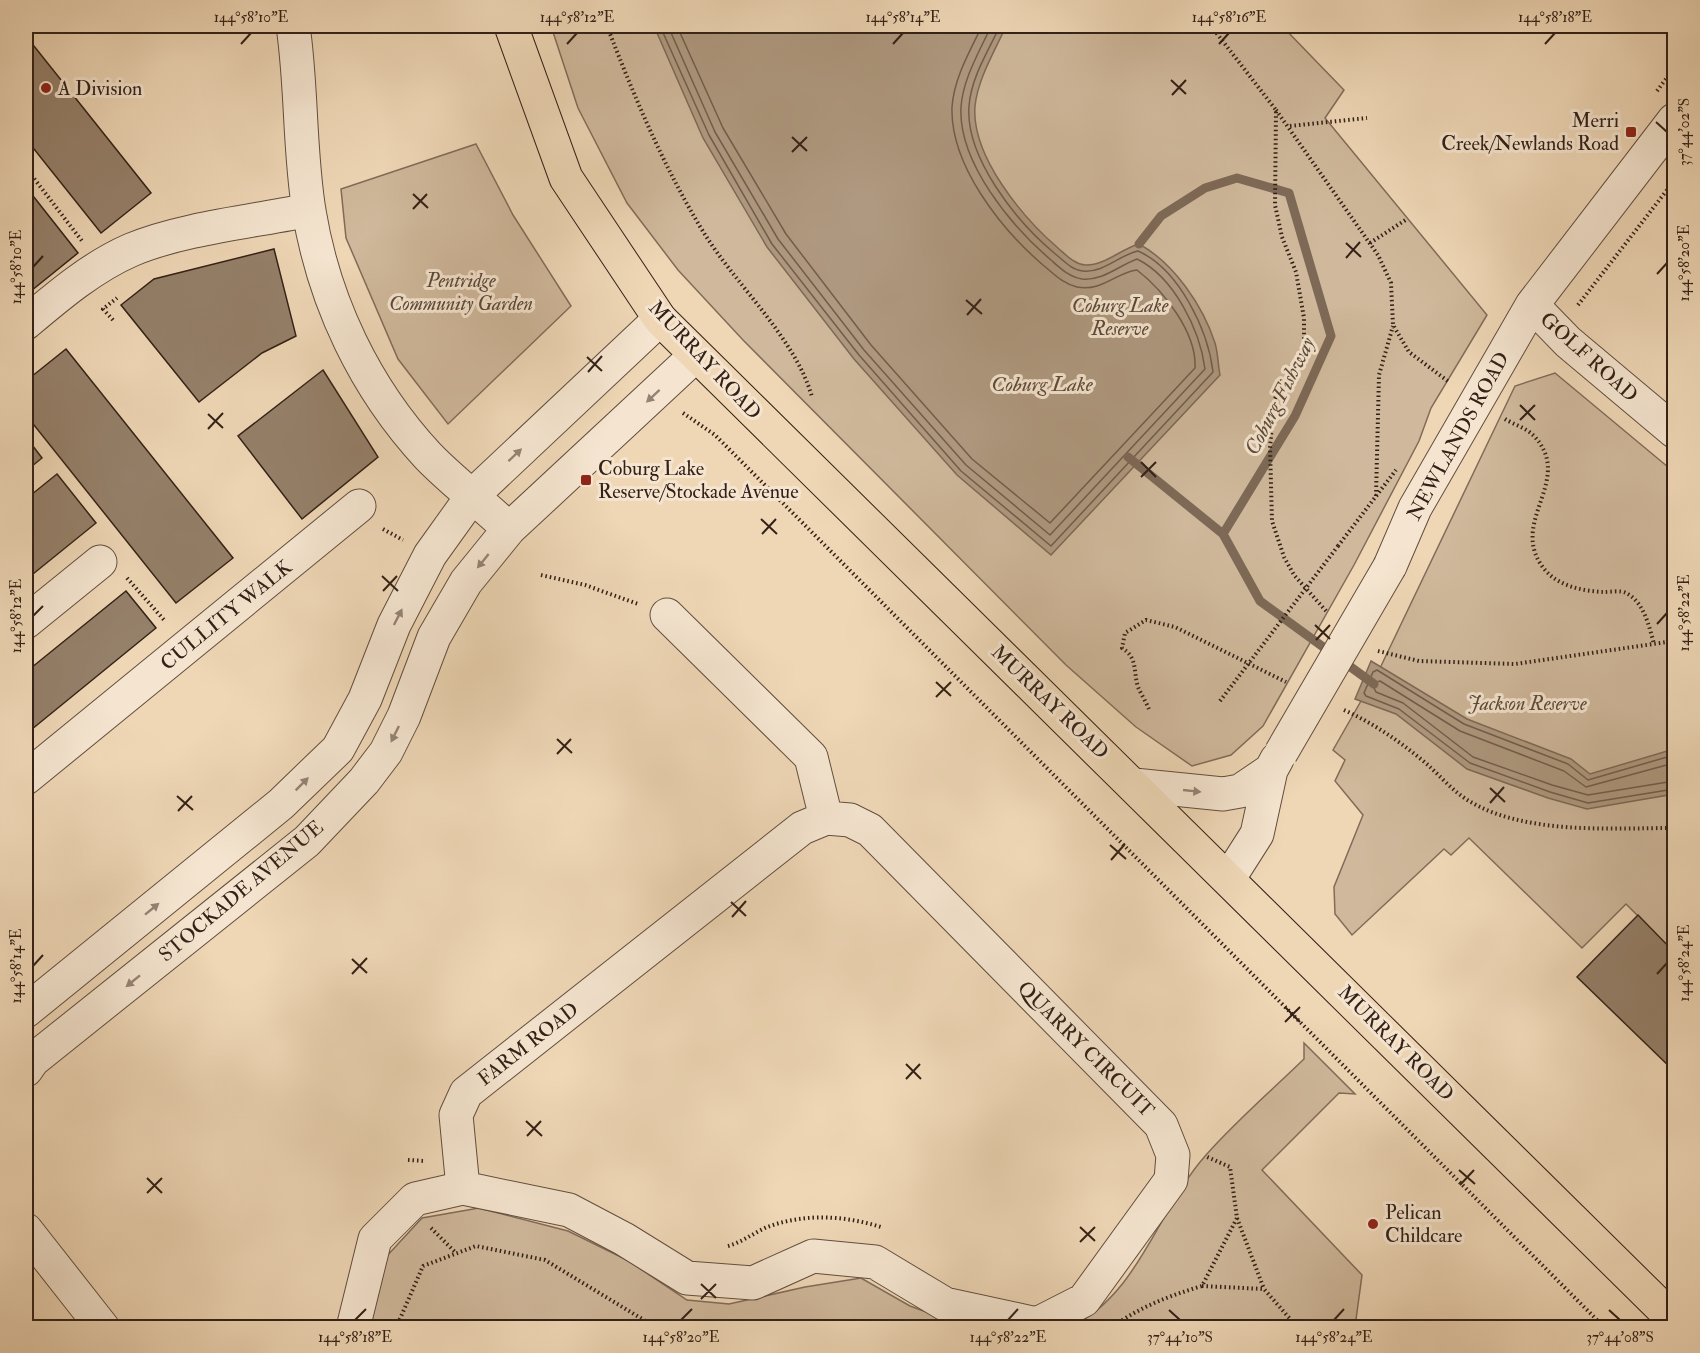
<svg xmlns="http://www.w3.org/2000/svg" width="1700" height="1353" font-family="'IM FELL Double Pica',serif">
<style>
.green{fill:#cfb89b;stroke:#816c59;stroke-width:1.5}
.water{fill:#af9980;stroke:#7d6956;stroke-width:1.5}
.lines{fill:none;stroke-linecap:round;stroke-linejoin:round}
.shore{stroke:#715d4c;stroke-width:1.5}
.stream{stroke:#7d6956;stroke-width:9}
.building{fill:#95806a;stroke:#332117;stroke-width:1.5}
.minor-casing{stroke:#624e3f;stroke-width:35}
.major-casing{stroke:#332117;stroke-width:35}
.path{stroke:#332117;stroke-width:4;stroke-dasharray:1.5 3;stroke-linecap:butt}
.minor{stroke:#f5e5d0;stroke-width:33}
.major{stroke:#efd7b6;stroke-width:33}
.minor-bridge-casing{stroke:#624e3f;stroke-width:35;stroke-linecap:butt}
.path-bridge{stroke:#332117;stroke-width:4;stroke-dasharray:1.5 3;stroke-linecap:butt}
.minor-bridge{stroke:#f5e5d0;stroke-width:33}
.oneway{fill:#948374}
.ticks{fill:none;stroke:#332117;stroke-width:2}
.poi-dot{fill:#8f2418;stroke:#f5e5d0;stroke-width:2}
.labels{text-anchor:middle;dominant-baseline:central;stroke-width:6;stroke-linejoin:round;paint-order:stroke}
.poi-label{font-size:20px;fill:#332117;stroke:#f5e5d0;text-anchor:start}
.park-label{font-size:20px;font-style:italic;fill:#5a4738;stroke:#f5e5d0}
.street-label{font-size:20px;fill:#332117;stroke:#f5e5d0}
.water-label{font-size:21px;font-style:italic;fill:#5e4b3c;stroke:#f5e5d0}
.neatline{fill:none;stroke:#332117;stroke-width:2}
.ticks-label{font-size:15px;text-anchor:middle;fill:#332117}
</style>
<rect width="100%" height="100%" fill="#efd7b6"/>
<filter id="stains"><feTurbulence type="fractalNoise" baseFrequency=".00333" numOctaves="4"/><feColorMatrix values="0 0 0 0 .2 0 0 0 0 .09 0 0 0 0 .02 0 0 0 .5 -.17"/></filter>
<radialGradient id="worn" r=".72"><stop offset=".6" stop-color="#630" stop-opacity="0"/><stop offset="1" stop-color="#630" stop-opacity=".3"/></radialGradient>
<path class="green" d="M551 26H1282L1344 90 1325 118 1487 315 1431 408 1419 441 1354 565 1263 726 1231 755 1192 766 1136 727 1066 665 743 340 678 270 627 203 578 108Z
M476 144 513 215 571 306 448 424 398 359 346 238 341 189Z
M1555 373 1674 472V952L1626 904 1582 948 1469 838 1451 855 1444 849 1352 935 1335 914 1334 887 1363 815 1335 781 1345 760 1333 750 1381 666 1515 386Z
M1304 1043 1355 1094 1339 1093 1262 1170 1362 1275 1355 1327 1069 1328C1140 1294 1157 1210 1206 1155 1236 1121 1271 1091 1304 1059Z
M479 1208 568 1231 627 1260 687 1300 729 1304 805 1287 861 1278 910 1306 968 1327 369 1328 385 1258 422 1218Z"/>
<path class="water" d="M654 26H1006C995 51 978 78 975 106 971 156 1023 218 1058 248 1066 255 1074 264 1085 265 1104 266 1121 249 1139 244 1174 263 1203 306 1215 343 1218 353 1218 365 1220 375L1051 555 957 475 854 359 767 247 703 138Z
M1371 661 1467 719 1571 759 1590 774 1674 749V794L1587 809 1548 798 1467 769 1396 714 1355 699Z"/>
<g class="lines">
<path class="shore" d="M660 26 709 135 772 244 859 355 961 471 1051 546 1213 372C1208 330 1179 269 1138 251 1119 255 1104 273 1083 271 1071 270 1062 259 1053 252 1016 221 965 157 969 106 971 78 988 51 1000 26
M668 26 715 132 778 239 864 350 966 465 1050 535 1205 369C1200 330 1174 277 1137 259 1118 266 1103 281 1082 279 1069 277 1060 268 1051 260 1011 226 958 162 961 107 963 78 980 51 991 26
M677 26 723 128 786 234 871 345 972 459 1050 523 1195 368C1197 333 1164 291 1137 270 1117 272 1102 292 1077 287 1063 284 1054 274 1043 265 1001 229 950 165 952 107 954 78 970 51 982 26
M1674 755 1588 780 1568 764 1464 724 1377 670 1373 672 1364 693 1366 696 1399 709 1470 763 1550 792 1588 803 1674 789
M1674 763 1586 787 1564 771 1460 731 1380 681 1377 682 1374 688 1376 692 1403 703 1473 757 1552 785 1588 795 1674 781"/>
<path class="stream" d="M1139 244 1161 216 1205 188 1237 178 1289 193 1331 336 1295 416 1223 534
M1128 457 1223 534 1260 601 1374 684"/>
</g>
<path class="building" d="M26 36 151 193 101 233 26 139Z
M26 187 78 253 26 295Z
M274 249 296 336 262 353 199 402 121 305 154 279Z
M66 349 233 558 176 603 26 415V381Z
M323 370 378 457 302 519 238 436Z
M26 437 42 458 26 471Z
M57 474 96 523 33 574 26 564V499Z
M126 591 156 628 26 734V672Z
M1638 915 1674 952V1071L1577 977Z"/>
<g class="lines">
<defs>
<path id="minor" d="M293 26C302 87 299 149 309 211 324 302 365 388 428 456 453 482 483 504 509 529
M1532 305 1568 342 1674 431
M26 323C58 296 92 267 131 250 180 229 255 221 309 210
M1390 566 1415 508 1532 305 1674 120
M26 622 100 562
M26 778 359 506
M1134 785 1223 794 1240 791 1271 770
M1229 878 1257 834 1271 770 1277 759
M26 1011 281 804 338 749 365 699 394 625 430 555 473 495 660 319
M26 1070 33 1060 307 841 364 781 386 752 404 716 434 637 466 582 509 529 695 356
M463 1188 569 1210 624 1239 687 1278 753 1283 813 1256 875 1262 945 1304 1037 1324 1084 1300 1171 1180 1173 1155 1161 1125 870 830 850 820 826 818 811 757 667 615
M26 1230 103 1328
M353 1328 375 1239 415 1199 463 1188 456 1115 466 1093 802 828 826 818"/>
<path id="major" d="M511 26 566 178 660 319 1674 1320"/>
</defs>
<use href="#minor" class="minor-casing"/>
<use href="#major" class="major-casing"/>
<path class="path" d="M607 26C634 96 664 168 704 233 736 285 796 339 812 397
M1211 26 1276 110 1275 205 1282 237 1296 272 1304 318V343L1294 369 1274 400 1270 448 1272 521 1284 557 1294 575 1327 612
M1657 91 1674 68
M1276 110 1378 255 1391 283 1393 325 1409 352 1449 382
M1290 126 1367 118
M26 168 82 241
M1370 243 1407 219
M1578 305 1674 181
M113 320 103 309 117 298
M683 413 715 435 1605 1328
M1505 419C1513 424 1526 428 1533 435 1575 478 1512 518 1540 563 1553 585 1580 591 1604 592 1610 592 1621 590 1626 593 1644 602 1649 626 1654 644
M1376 496 1379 375 1393 326
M383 529 403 540
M1338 546 1396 470
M541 575 585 585 638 604
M127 578 165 621
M1378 651 1419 661 1515 664 1674 641
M1149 709C1146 702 1141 694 1138 687 1133 671 1138 658 1122 648L1125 633 1146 620 1175 627 1286 682
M1344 710C1375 724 1402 743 1428 765 1441 777 1454 792 1469 801 1526 835 1610 828 1674 828
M408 1160 425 1161
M1237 1218 1264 1289
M431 1228 456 1253
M728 1246C743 1242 756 1231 770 1226 807 1213 846 1216 881 1227
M1202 1286 1264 1289 1298 1328
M396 1328 423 1266 476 1246 545 1260 657 1328
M1111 1328C1139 1307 1169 1296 1202 1286L1237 1218 1230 1167 1205 1156"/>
<use href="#minor" class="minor"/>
<use href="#major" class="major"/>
<defs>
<path id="minor-bridge" d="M1281 753 1390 566"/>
</defs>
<use href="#minor-bridge" class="minor-bridge-casing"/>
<path class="path-bridge" d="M1220 701 1338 546"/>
<use href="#minor-bridge" class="minor-bridge"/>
</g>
<defs><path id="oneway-solid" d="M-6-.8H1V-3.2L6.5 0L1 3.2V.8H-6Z" transform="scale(1.5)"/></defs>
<g class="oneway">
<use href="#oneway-solid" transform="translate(653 396) rotate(137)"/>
<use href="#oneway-solid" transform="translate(515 455) rotate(-43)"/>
<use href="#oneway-solid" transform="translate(483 561) rotate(129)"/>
<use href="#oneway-solid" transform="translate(398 617) rotate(-63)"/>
<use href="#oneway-solid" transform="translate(395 734) rotate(116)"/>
<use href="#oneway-solid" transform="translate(302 784) rotate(-45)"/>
<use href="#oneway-solid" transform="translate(1192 791) rotate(6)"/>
<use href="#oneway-solid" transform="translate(152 909) rotate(-39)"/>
<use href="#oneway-solid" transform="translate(133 981) rotate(141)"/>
</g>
<path class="ticks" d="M241 44 251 33M567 44 577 33M893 44 903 33M1219 44 1229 33M1545 44 1555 33M1171 80 1186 94M1172 95 1186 80M1656 122 1667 132M792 137 807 151M792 152 807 137M413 194 428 208M413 209 427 194M1346 243 1361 257M1346 258 1360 242M33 267 43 256M1657 274 1667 263M966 300 982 314M967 315 981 299M587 357 602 371M588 372 602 356M1520 405 1535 420M208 414 223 428M1520 420 1535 405M208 429 223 413M1141 462 1156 477M1141 477 1156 462M761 519 777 534M762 534 776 519M382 576 398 591M383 591 397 576M33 616 43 606M1657 624 1667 613M1315 625 1330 639M1316 640 1330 625M936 682 951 696M936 697 951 682M557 739 572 753M557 754 571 739M1490 788 1505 802M177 796 193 810M1490 803 1504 787M178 811 192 796M1110 845 1126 859M1111 860 1125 844M731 902 746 916M732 917 746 901M352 959 367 973M33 966 43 955M352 974 367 958M1657 974 1667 963M1285 1007 1300 1022M1285 1022 1300 1007M906 1064 921 1079M906 1079 920 1064M526 1121 542 1136M527 1136 541 1121M1459 1170 1475 1184M147 1178 162 1193M1460 1185 1474 1170M147 1193 162 1178M1080 1227 1095 1241M1080 1242 1095 1227M701 1284 716 1298M701 1299 716 1284M1169 1310 1180 1320M1609 1310 1620 1320M355 1320 366 1309M681 1320 692 1309M1008 1320 1018 1309M1334 1320 1344 1309"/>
<g class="poi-dot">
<circle cx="46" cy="88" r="6"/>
<rect x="1625" y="126" width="12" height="12" rx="3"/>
<rect x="580" y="474" width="12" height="12" rx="3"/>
<circle cx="1373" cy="1224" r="6"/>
</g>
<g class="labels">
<g class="poi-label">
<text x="58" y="88">A Division</text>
<text x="1619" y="120" text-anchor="end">Merri<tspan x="1619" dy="23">Creek/Newlands Road</tspan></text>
<text x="598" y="468">Coburg Lake<tspan x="598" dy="23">Reserve/Stockade Avenue</tspan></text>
<text x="1385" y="1212">Pelican<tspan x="1385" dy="23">Childcare</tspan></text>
</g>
<g class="park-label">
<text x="461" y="280">Pentridge<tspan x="461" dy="23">Community Garden</tspan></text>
<text x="1120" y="305">Coburg Lake<tspan x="1120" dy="23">Reserve</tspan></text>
<text x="1527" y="703">Jackson Reserve</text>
</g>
<g class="street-label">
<text transform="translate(1589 357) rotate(42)">GOLF ROAD</text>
<text transform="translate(705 360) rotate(47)">MURRAY ROAD</text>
<text transform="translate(1458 436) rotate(-61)">NEWLANDS ROAD</text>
<text transform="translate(226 615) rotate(-39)">CULLITY WALK</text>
<text transform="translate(1050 702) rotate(44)">MURRAY ROAD</text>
<text transform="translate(241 891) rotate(-40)">STOCKADE AVENUE</text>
<text transform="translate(1396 1043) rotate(45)">MURRAY ROAD</text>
<text transform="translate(528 1044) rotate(-38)">FARM ROAD</text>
<text transform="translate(1086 1049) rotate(45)">QUARRY CIRCUIT</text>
</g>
<g class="water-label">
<text x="1042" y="384">Coburg Lake</text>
<text transform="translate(1280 396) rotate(-63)">Coburg Fishway</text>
</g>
</g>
<rect width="1700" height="1353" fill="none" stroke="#efd7b6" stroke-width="66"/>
<rect x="33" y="33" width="1634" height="1287" class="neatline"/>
<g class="ticks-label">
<text x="251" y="22">144°58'10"E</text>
<text x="577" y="22">144°58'12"E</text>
<text x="903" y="22">144°58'14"E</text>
<text x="1229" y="22">144°58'16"E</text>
<text x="1555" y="22">144°58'18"E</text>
<text transform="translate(1684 132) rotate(-90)" y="5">37°44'02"S</text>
<text transform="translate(1684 263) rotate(-90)" y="5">144°58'20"E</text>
<text transform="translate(16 267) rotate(-90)" y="5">144°58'10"E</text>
<text transform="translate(1684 613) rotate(-90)" y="5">144°58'22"E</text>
<text transform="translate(16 616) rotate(-90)" y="5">144°58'12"E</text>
<text transform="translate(1684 963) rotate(-90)" y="5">144°58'24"E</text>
<text transform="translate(16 966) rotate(-90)" y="5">144°58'14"E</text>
<text x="355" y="1342">144°58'18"E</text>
<text x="681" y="1342">144°58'20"E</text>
<text x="1008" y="1342">144°58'22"E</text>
<text x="1180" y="1342">37°44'10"S</text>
<text x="1334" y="1342">144°58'24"E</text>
<text x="1620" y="1342">37°44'08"S</text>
</g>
<rect width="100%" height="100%" filter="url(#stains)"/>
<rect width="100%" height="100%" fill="url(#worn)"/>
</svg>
